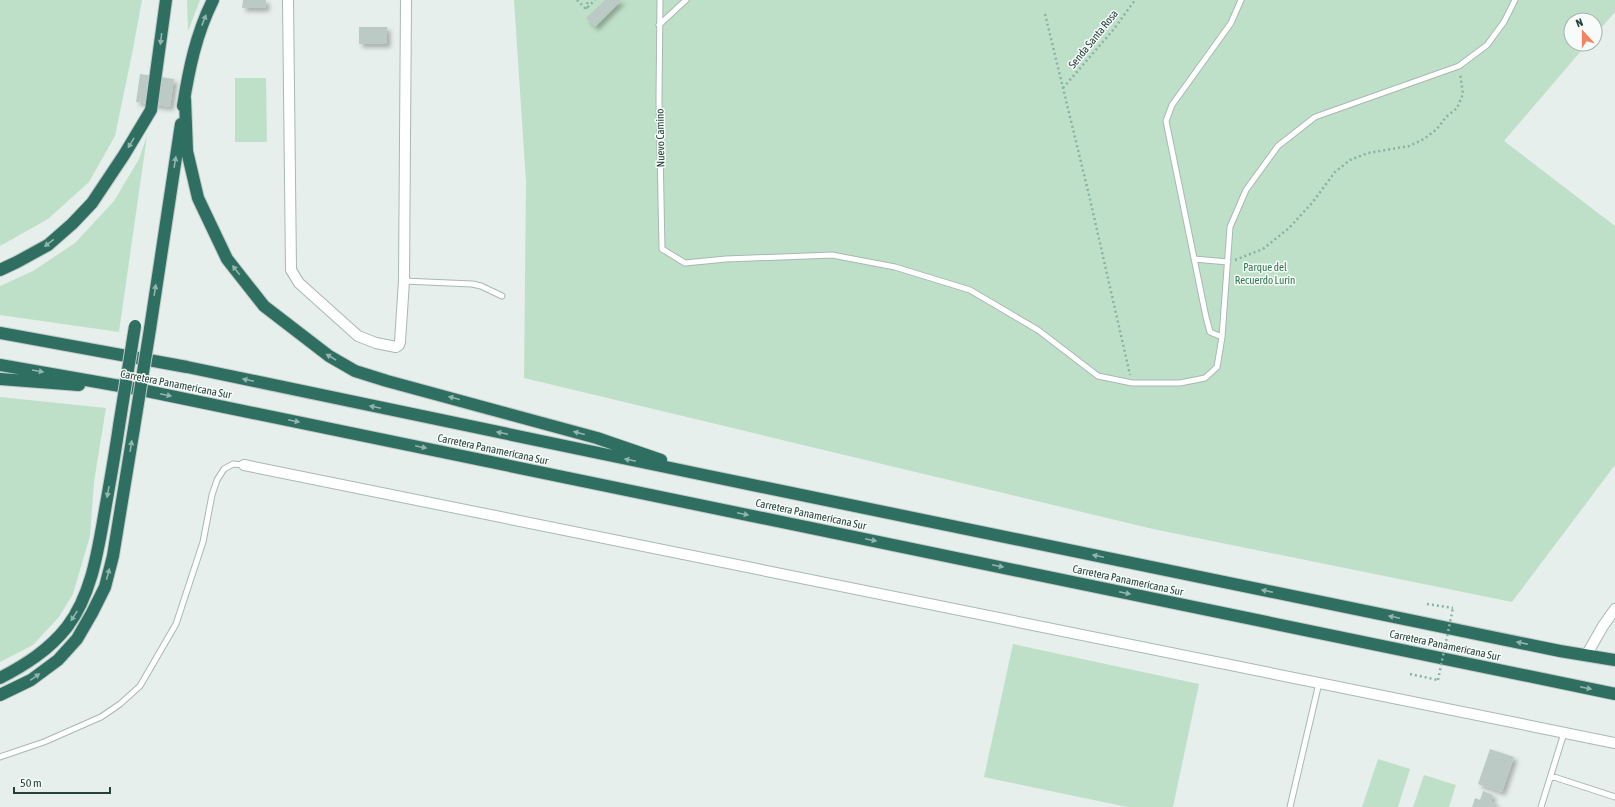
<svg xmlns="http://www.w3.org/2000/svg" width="1615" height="807" font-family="'Asap Condensed',sans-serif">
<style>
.green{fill:#bfe0c8}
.building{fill:#bbcac4;filter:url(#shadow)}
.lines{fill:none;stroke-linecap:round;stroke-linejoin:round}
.service-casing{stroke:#a8b8b2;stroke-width:7}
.minor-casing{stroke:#a8b8b2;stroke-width:12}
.motorway-casing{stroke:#c2cac8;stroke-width:14}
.path{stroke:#86b3a5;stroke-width:2.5;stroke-dasharray:2 3;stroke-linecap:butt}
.service{stroke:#fff;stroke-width:5}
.minor{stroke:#fff;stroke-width:10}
.motorway{stroke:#2f6f62;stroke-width:12}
.motorway-bridge-casing{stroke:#c2cac8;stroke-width:14;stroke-linecap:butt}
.path-bridge{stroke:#86b3a5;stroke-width:2.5;stroke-dasharray:2 3;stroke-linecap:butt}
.motorway-bridge{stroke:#2f6f62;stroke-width:12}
.oneway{fill:#93b5ae}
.labels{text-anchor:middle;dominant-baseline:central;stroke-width:3;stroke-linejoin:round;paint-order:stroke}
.street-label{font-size:11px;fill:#24423a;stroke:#f7fbf9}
.park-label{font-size:11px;fill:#2d7a4b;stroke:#f7fbf9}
</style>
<defs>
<filter id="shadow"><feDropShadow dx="3.5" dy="3.5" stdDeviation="2" flood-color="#0004"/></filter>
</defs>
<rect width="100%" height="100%" fill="#e6efeb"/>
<path class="green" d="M0 0H142L132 54 115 136 89 182 48 219 0 246Z
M187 0H200L188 31Z
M514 0H1615V12L1595 35V20H1571V44H1587L1504 141 1615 226V465L1512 602 1153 529 524 378 526 182Z
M235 78H266L267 142H235Z
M147 136 119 332 0 315V286L33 271 75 243 114 201 139 159Z
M0 397 106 408 94 482 90 536 73 594 59 617 33 645 0 662Z
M1013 644 1199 684 1173 807H1127L984 777Z
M1378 759 1410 769 1398 807H1362Z
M1424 775 1456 785 1449 807H1413Z"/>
<path class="building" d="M243 0H266V8H242Z
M605 0H622L595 27 586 18Z
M359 27H387V44H359Z
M140 74 174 79 170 107 136 102Z
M1490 749 1514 757 1502 792 1478 784Z
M1483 791 1493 795 1491 802 1497 804 1496 807H1472L1475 798 1480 800Z"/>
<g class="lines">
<defs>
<path id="service" d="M660 0 659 100 662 249 685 263 726 259 832 255 895 267 970 290 1038 330 1098 376 1132 383H1180L1205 378 1217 367 1222 337 1230 227 1246 190 1278 146 1315 117 1459 66 1487 45 1504 22 1515 0
M659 25 686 0
M1194 259 1228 262
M404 281 472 284 481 286 502 296
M1222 337 1210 332 1206 317 1166 121 1172 105 1231 23 1241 0
M0 757 44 742 101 717 120 704 140 686 176 624 203 542 212 495 217 480 224 469 233 464 244 465
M1551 776 1615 797
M1290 807 1319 683
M1541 807 1564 733"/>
<path id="minor" d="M288 0 291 270 299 283 358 336 376 343 396 347 399 345 400 342 404 281 406 0
M244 465 1615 743
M1587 654 1603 626 1615 609"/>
<path id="motorway" d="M185 99 187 151 198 198 227 259 264 306 329 356 355 371 387 381 597 438 661 460
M183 106C189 69 196 34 213 0
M0 270 17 262 48 245 72 224 92 203 124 155 151 110 166 0
M150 329 181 124
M0 333 187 367 709 476 1560 651 1615 660
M0 365 137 389 1615 694
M0 379 79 385
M0 678C25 665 49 650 67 627 92 594 98 550 105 510 110 482 115 454 119 426
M0 695 31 680 58 660 77 639 92 613 105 587 113 556 134 428"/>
</defs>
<use href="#service" class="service-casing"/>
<use href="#minor" class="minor-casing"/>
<use href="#motorway" class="motorway-casing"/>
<path class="path" d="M577 0 586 9 595 0
M586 9 588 0
M1045 14 1089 195 1130 375
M1063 88 1114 29 1135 0
M1235 260 1263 249 1289 228 1312 203 1335 172 1350 160 1368 153 1409 146 1424 139 1437 129 1446 117 1457 108 1463 94 1460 73
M1427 604 1453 608
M1410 674 1438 680"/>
<use href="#service" class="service"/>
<use href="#minor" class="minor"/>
<use href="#motorway" class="motorway"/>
<defs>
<path id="motorway-bridge" d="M119 426 135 326
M134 428 150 329"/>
</defs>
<use href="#motorway-bridge" class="motorway-bridge-casing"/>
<path class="path-bridge" d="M1438 680 1453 608"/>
<use href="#motorway-bridge" class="motorway-bridge"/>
</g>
<defs><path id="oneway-solid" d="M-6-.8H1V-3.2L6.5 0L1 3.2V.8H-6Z"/></defs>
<g class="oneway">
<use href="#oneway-solid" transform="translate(204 20) rotate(-69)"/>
<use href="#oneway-solid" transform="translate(161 39) rotate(97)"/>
<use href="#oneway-solid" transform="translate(131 143) rotate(121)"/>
<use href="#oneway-solid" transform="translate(175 162) rotate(-81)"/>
<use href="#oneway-solid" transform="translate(49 243) rotate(143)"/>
<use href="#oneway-solid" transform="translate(236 270) rotate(-128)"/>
<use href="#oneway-solid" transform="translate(155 290) rotate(-81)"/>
<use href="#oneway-solid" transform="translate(331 357) rotate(-149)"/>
<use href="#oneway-solid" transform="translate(38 371) rotate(10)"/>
<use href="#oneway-solid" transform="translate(248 380) rotate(-168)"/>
<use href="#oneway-solid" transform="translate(166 395) rotate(12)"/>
<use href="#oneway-solid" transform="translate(454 398) rotate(-165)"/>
<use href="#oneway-solid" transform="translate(375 407) rotate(-168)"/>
<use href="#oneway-solid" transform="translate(294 421) rotate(12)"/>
<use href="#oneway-solid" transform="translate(502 433) rotate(-168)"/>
<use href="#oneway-solid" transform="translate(579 433) rotate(-165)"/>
<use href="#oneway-solid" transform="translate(131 446) rotate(-81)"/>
<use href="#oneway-solid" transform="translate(421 447) rotate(12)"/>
<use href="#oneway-solid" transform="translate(630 460) rotate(-168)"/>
<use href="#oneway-solid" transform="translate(108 492) rotate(100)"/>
<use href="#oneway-solid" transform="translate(743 514) rotate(12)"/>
<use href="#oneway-solid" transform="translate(871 540) rotate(12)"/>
<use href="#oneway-solid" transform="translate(1098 556) rotate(-168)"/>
<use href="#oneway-solid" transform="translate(998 566) rotate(12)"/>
<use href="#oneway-solid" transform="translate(108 574) rotate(-75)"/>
<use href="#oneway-solid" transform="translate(1267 591) rotate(-168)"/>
<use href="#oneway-solid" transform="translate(1125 593) rotate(12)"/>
<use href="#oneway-solid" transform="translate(74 616) rotate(123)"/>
<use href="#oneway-solid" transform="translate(1394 617) rotate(-168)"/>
<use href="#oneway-solid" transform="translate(1522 643) rotate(-168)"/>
<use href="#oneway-solid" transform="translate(35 677) rotate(-35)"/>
<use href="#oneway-solid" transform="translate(1586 688) rotate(12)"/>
</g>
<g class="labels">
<g class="street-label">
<text transform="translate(1093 39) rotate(-51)">Senda Santa Rosa</text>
<text transform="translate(660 138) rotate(-91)">Nuevo Camino</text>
<text transform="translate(176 384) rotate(11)">Carretera Panamericana Sur</text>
<text transform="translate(493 449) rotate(12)">Carretera Panamericana Sur</text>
<text transform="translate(811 514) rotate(12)">Carretera Panamericana Sur</text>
<text transform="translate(1128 580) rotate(12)">Carretera Panamericana Sur</text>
<text transform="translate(1445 645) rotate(12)">Carretera Panamericana Sur</text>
</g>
<g class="park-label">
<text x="1265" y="267">Parque del<tspan x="1265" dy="13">Recuerdo Lurín</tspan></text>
</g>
</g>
<g transform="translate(1583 32) rotate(339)"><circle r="19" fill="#f7fbf9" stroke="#a3b1ad"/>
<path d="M0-3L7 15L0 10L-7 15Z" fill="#f4845f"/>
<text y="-6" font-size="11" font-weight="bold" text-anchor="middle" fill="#24423a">N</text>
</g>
<path d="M14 787v6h96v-6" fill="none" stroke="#24423a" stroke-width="2"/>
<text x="20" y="787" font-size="12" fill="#24423a" stroke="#f7fbf9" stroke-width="3" paint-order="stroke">50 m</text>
</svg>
